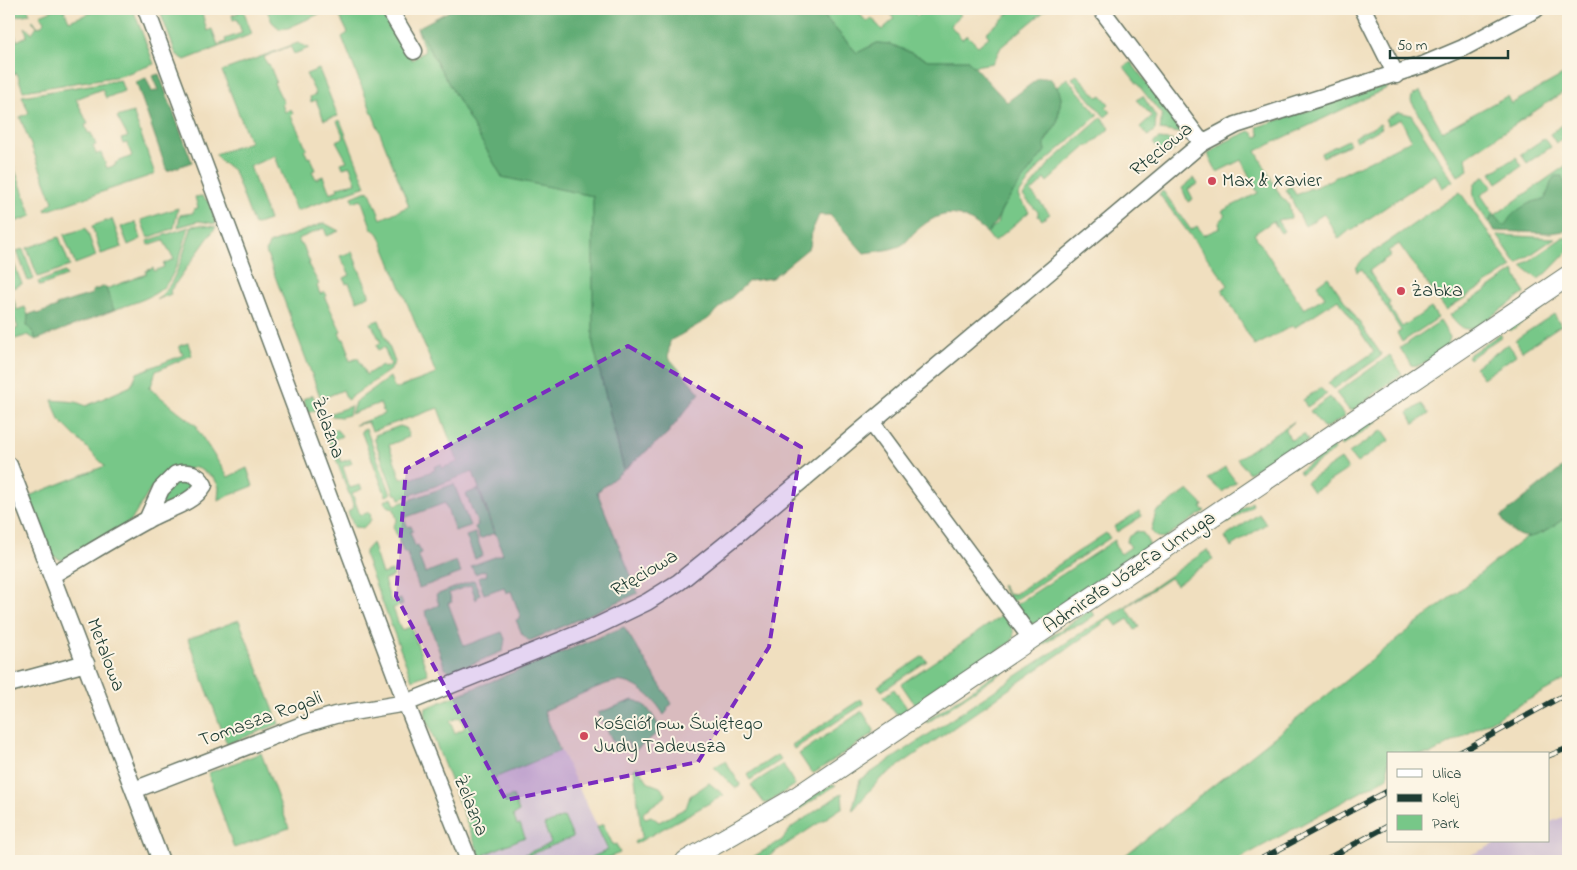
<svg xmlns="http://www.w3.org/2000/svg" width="1577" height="870" font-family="'Indie Flower',sans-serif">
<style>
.industrial{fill:#cebed1}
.green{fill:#77c788;stroke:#4b825e;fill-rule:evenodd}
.forest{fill:#61ac74;stroke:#407454}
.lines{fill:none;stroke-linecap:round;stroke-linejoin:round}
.minor-casing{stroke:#687665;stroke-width:19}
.tertiary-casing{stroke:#687665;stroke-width:22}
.minor{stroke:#fff;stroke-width:16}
.tertiary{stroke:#fff;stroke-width:20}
.rail-casing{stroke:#1f3d34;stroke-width:5.5}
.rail{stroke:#fcf5e5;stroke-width:4;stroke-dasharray:11;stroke-linecap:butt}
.marked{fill:#7b2cbf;fill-opacity:0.2;stroke:#7b2cbf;stroke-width:4;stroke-dasharray:10 6;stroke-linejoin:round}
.poi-dot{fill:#d1495b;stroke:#fcf5e5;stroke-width:2}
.labels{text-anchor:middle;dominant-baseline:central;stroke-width:4;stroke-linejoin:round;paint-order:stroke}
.street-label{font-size:20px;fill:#1f3d34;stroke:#fcf5e5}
.poi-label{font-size:20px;fill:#1f3d34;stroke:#fcf5e5;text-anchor:start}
</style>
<rect width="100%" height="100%" fill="#fcf5e5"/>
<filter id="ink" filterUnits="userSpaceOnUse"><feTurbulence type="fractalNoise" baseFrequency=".02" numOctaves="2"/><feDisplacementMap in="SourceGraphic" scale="10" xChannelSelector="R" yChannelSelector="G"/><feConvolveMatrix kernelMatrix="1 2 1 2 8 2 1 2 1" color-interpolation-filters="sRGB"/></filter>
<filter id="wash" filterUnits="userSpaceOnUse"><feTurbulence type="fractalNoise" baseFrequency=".0096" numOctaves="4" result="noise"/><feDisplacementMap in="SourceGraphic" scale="20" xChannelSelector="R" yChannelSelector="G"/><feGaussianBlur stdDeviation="1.12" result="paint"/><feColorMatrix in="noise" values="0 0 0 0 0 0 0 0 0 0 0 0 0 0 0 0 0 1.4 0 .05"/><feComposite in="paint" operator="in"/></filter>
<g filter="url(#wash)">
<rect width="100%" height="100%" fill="#f0dfbf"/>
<path class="industrial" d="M561 751 611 855 597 861H488L461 790Z
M1568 815V861H1457L1501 841H1548V823Z"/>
<path class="green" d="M9 9H28L30 14 16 16 9 27Z
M55 9H64L69 21 101 9H133L154 64 120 76 23 91 17 73 9 75V35L14 32 17 41 27 36 25 27 32 33 37 26 32 21 33 20 38 27 41 26 45 21 40 15Z
M159 9H201L207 31 212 29 218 45 226 42 225 39 242 33 237 19 233 20 232 15 238 13 237 9H243L252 34 185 60 176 54Z
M271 9H330L288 28 280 29 272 22 267 10Z
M336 9H382L412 60 425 51 417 28 502 177 593 196V344L624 470 597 492 638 593 529 641 522 634 516 620 521 618 511 591 506 593 504 587 484 594 478 578 487 575 485 570 475 574 471 566 503 554 473 472 400 499 398 494 395 495 374 438 376 437 375 435 400 426 406 428 409 437 389 445 401 479 410 476 411 479 435 470 434 467 441 464 442 468 458 462 438 408 372 431 368 422 355 425 384 414 380 403 351 414 355 402 390 377 395 389 436 374 379 234 372 229 361 199 353 202 352 197 369 190 381 219 409 206 342 37 348 33Z
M820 9H855L867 22 872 18 882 30 894 19 891 15 898 9H920L914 14 918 16 926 9H956L961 15 950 25 962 39 967 35 978 46 989 37 986 33 1014 9H1047L1001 47 993 63 974 66 968 60H928L890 44 877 43 857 53 819 10Z
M298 43 309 48 294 54 290 46 264 57 267 64H269L276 81 274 83 284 103 282 104 285 112 291 109 293 114 291 116 307 149 304 150 308 158 310 157 315 170 312 171 316 179 323 176 330 193 338 190 337 187 356 183 350 166 343 168 341 163 347 161 336 141 344 138 337 121 340 120 366 186 296 211 275 156 250 166 269 220 254 225 234 171 217 158 216 154 250 142 222 71Z
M1131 62 1182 131 1180 133 1160 130 1162 115 1124 67Z
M319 69 338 116 324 120 316 100 311 102 310 97 316 94 306 74Z
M1568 72V89L1466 157 1468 170 1458 176 1411 101 1412 96 1420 91 1442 131 1507 96 1511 104Z
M1077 75 1098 97 1101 95 1109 104 1106 107 1111 112 1105 117 1072 78Z
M1067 78 1098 115 1039 167 1018 196 1029 212 994 242 987 233 997 224 1001 210 1057 124 1061 98 1057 87Z
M120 80 124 91 106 98 102 89 76 99 88 124 85 125 88 133H91L96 145 93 146 96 154 101 153 107 168 116 165 115 163 132 156 127 143 123 144 121 139 128 137 117 117 133 112 155 174 46 211 45 209 53 202 20 117 29 113 22 96Z
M1384 86 1387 88 1256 151 1281 197C1290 202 1290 209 1291 218L1277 220 1284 231 1281 233 1273 221 1254 234 1304 309 1325 297 1317 285 1328 277 1381 354 1380 357 1334 389 1328 383 1374 352 1338 299 1294 328 1292 326 1255 346 1222 290 1228 285 1159 194 1163 191 1191 230 1197 226 1204 235 1220 228 1219 223 1225 216 1222 211 1258 193 1241 160 1217 172 1208 154 1225 142 1250 131 1254 134 1256 137 1260 136 1257 127Z
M1143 96 1156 117 1155 130 1148 136 1140 127 1152 116 1136 100Z
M1399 112 1411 115 1453 181 1442 188 1435 174 1352 230 1351 229 1339 239 1324 214 1305 226 1286 189 1291 186 1296 195 1311 188 1312 189 1411 140 1401 119 1388 125 1385 119Z
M1101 118 1110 128 1090 146 1088 145 1047 182 1045 179 1031 192 1050 214 1042 220 1038 216V212L1023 196 1050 163Z
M1568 121V135L1556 143 1550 134Z
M1380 124 1382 128 1356 141 1354 137Z
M1545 138 1551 147 1527 163 1521 154Z
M1159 139 1178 141 1181 142 1172 152 1167 150 1162 154 1153 143Z
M1348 140 1350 144 1323 157 1321 153Z
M9 154 32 216 9 224Z
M1516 157 1522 166 1497 183 1491 173Z
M1568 164V194L1506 231 1495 215Z
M1485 176 1492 187 1481 195 1493 213 1489 223C1481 211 1468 197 1476 182Z
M1194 178 1198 184 1188 189 1193 199 1188 202 1182 188Z
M1460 192 1512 267 1446 310 1399 244 1388 251 1391 255 1369 271 1390 303 1388 305 1402 327 1431 308 1438 318 1402 342 1397 333 1401 331 1400 329 1362 269 1357 272 1356 268 1363 259Z
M202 196 210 203 216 224 199 221 178 227 180 215 193 213 194 209 198 208 195 197Z
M178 208 174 228 148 238 141 220Z
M112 219 122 247 101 254 92 226Z
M136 222 141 239 128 245 121 227Z
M324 223 339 231 327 236 324 228 298 239 301 245H303L310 263 308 264 319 284 317 286 320 294 325 292 327 296 325 298 341 331 339 332 342 339H344L349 352 347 353 350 361 358 358 366 375 382 365 384 368 391 365 384 347 378 350 377 345 381 343 371 323 379 320 395 362 390 370 347 400 343 390 321 399 266 252 269 244Z
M201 225 216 227 170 291 171 294 156 300C176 286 184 251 192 226Z
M189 227C183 245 176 279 160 290 147 300 129 304 114 310L106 289 146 274V271L153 268 154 271 164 267 163 264 174 259 163 240 148 245 147 241Z
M86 228 96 256 75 264 64 235Z
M1497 235 1555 238 1517 264Z
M59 237 70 266 38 277 27 248Z
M1562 238H1568V251L1547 273 1538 279 1522 266Z
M23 249 34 279 28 281 17 251Z
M352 252 369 294V296L357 301 349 283 346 284 344 278 350 275 340 256Z
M9 254H10L22 284 10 289 17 310 25 307 29 318 27 326 34 333 36 340 28 335 9 341V332L18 328 9 304Z
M1514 271 1525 293 1473 329C1460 330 1457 325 1450 315Z
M65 272 67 276 40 286 38 282Z
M1546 302 1548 305 1510 331 1508 328Z
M1554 314 1561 325 1522 351 1515 340Z
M1440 321 1450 337C1449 349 1424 369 1411 365L1400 348Z
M1500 334 1502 336 1469 359 1467 356Z
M188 343 192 355 156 371 151 386 148 387 198 427 197 429 228 477 247 468 253 486 218 500 219 487 214 478 196 467 165 476 152 487 131 521 73 558 61 560 53 556 29 496 105 466 59 420 52 400 76 402 86 406 131 386 137 373 183 355 179 346Z
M1508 344 1516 355 1483 378 1475 367Z
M1390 355 1402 374 1353 410H1349L1336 393Z
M1320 388 1327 394 1307 407 1303 400Z
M313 395 318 409 308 413 303 399Z
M1330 397 1345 416 1328 427H1323L1310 411Z
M1422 404 1429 414 1414 424 1408 413Z
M351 406 349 415 341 417 332 416 331 413Z
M1375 418 1377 422 1342 446 1340 442Z
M1295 421 1285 430 1291 440 1304 434 1308 440 1306 443 1281 454 1249 473 1237 459Z
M332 429 337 430 342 436 333 440 341 462 350 459 352 463 343 467 350 488 360 485 362 489 352 493 360 515 370 512 371 520 363 528 354 527 348 512 354 507 325 430Z
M366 429 391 494 386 496 361 431Z
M1383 430 1390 440 1357 463 1349 453Z
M1333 447 1335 450 1301 474 1299 471Z
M1341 459 1348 469 1313 492 1306 482Z
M1225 467 1236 482 1222 492 1208 479Z
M188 476 195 482 190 494 158 508 166 488Z
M454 484 470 526 455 531 445 503 404 518 408 527 411 526 413 531 410 532 415 546 418 545 421 553 418 554 425 573 456 561 461 573 419 588 407 553H404L393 526 397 520 394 509 386 505 384 501 392 498 395 505Z
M478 489 494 533 480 539 475 527 478 525 466 494Z
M1188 490 1203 505 1201 508 1205 511 1164 538 1157 537 1151 531 1156 512Z
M1252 502 1253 505 1227 524 1225 520Z
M1139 511 1142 516 1117 532 1114 527Z
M1259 514 1266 524 1231 547 1225 537Z
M1568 516V678L1431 754H1388V777L1235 861H1118L1525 538 1543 533Z
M1137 531 1143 533 1151 547 1036 624 1030 623 1014 606 1115 540V546L1121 554 1131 547 1127 542 1128 537Z
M475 533 483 555 475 559 466 536Z
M1106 533 1110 538 1012 602 1001 586 1002 585 1007 593 1015 594Z
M372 543 382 574 392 571 394 576 384 580 391 602 401 599 403 605 393 608 401 630 411 627 428 674 412 680 365 557V551Z
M1207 550 1213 559 1176 585 1170 578 1126 607 1139 627 1135 630 1128 619 1117 626 1111 618 880 779 852 811 860 780 1084 631 1126 606Z
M474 580 480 594 476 600 471 585 449 593 452 602 448 603 464 646 502 632 505 639 503 651 450 673 445 668 425 611 439 605 436 595Z
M1090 610 1095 615 1082 624 1065 630 927 723 926 721Z
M1003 615C1010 625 1018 631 1011 642L916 706 901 684Z
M239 620 279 724 227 744 188 639Z
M624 627 672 704 667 708 668 710 664 715C655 699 634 678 613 682 596 686 562 703 544 711L560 751 494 778 502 800 513 796 519 812 513 815 517 825 520 824 525 837 485 854 488 861H482L425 716 426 708ZM460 717 465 728 455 733 450 721Z
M923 656 927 661 882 691 878 686Z
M894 689 909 711 901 715 895 713 883 697Z
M861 699 864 704 794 749 792 745Z
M633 700C648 703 654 718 661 730L632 753 627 741 622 743 624 748 618 751 598 713Z
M862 711 874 730 873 734 814 773 811 772 799 754Z
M261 753 289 828 234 848 208 773Z
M777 755 781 760 750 780 747 775Z
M725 761 740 784 739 787 735 788 714 767Z
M783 764 795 785 768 803H764L751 785Z
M638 767 649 783 660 787 666 794 665 797 644 811 643 816 646 818 651 816 659 822 686 808 690 796 709 783 724 795 635 844 634 842 642 837 634 769Z
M832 784 836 785 797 811 786 822 801 804Z
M842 793 843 807 761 861H746L782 840 792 827Z
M564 817 573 837 524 857 525 861H496L515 854 516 858 551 843 544 825Z
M603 824 613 845 616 844 620 853 600 861H583L608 850 597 827Z"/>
<path class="forest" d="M453 9H820L819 11 857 53 877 43 890 44 928 60H968L1007 102 1039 78H1050L1059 90 1061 98 1057 124 1045 141V151C1031 168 1018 186 1005 204 998 215 997 224 987 233 960 210 943 207 916 231 912 234 909 239 905 243 896 250 876 251 864 253L830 215H819L812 231 810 247 772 278 749 281 708 319 670 341 668 357 700 393 667 434 624 470 593 344V196L502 177 417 28Z
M159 74 192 162 167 171 136 82 146 78 152 92 158 90 152 76Z
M1555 176H1562L1566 188H1568V226L1565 231 1550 233 1495 231 1489 223 1493 213 1501 224 1506 225C1509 213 1532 199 1544 200 1550 192 1549 182 1555 176Z
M105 286 114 310 36 340 34 333 27 326 28 315 36 312 37 314 57 307 56 305 92 294V291Z
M1568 463V516C1541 534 1523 552 1501 517Z"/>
</g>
<g filter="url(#ink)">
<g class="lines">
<defs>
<path id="minor" d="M146 9 406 703 469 861
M389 9 414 51
M1101 9 1202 143
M1363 9 1396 75
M872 423 1031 638
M9 465 161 861
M52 575C85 556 118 535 152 517 170 508 193 503 204 485 197 473 189 471 176 474L161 489 147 520
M9 684 86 663
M134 790 302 725 335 715 406 703 595 627 647 602 679 582 736 536 1202 143 1236 125 1425 64 1463 48 1536 9"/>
<path id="tertiary" d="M686 861 795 798 1568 276"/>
</defs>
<use href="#minor" class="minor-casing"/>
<use href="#tertiary" class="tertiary-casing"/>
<use href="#minor" class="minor"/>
<use href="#tertiary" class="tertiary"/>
<defs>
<path id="rail" d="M1457 754 1568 693
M1548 756 1568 748
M1257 861 1388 791
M1323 861 1388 826"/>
</defs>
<use href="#rail" class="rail-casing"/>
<use href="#rail" class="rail"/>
</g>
</g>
<path class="marked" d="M628 346 801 447 769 647 698 762 506 800 396 596 406 469Z"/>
<g class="poi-dot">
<circle cx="1212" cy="181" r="5"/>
<circle cx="1401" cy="291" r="5"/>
<circle cx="584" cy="736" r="5"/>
</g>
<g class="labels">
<g class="street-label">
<text transform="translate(1162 150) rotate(-39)">Rtęciowa</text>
<text transform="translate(327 428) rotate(70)">Żelazna</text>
<text transform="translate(1130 573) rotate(-34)">Admirała Józefa Unruga</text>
<text transform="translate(645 574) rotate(-31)">Rtęciowa</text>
<text transform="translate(105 655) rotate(69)">Metalowa</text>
<text transform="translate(261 720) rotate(-20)">Tomasza Rogali</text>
<text transform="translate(470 806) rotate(68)">Żelazna</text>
</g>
<g class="poi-label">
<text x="1222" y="181">Max &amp; Xavier</text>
<text x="1411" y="291">Żabka</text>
<text x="594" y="724">Kościół pw. Świętego<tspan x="594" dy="23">Judy Tadeusza</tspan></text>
</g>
</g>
<rect width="1577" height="870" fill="none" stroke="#fcf5e5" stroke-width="30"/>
<rect x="1387" y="752" width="162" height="90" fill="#fcf5e5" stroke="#a4ab9e"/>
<rect x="1397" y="769" width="25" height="8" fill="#ffffff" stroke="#a4ab9e"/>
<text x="1432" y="778" font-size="15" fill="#1f3d34">Ulica</text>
<rect x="1397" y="794" width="25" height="8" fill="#1f3d34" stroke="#a4ab9e"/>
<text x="1432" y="802" font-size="15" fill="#1f3d34">Kolej</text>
<rect x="1397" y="815" width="25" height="15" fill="#77c788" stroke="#a4ab9e"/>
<text x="1432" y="828" font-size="15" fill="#1f3d34">Park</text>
<path d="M1390 50v8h118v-8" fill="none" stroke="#1f3d34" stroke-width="2.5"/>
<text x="1397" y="50" font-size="15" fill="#1f3d34" stroke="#fcf5e5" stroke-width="4" paint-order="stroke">50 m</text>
</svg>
